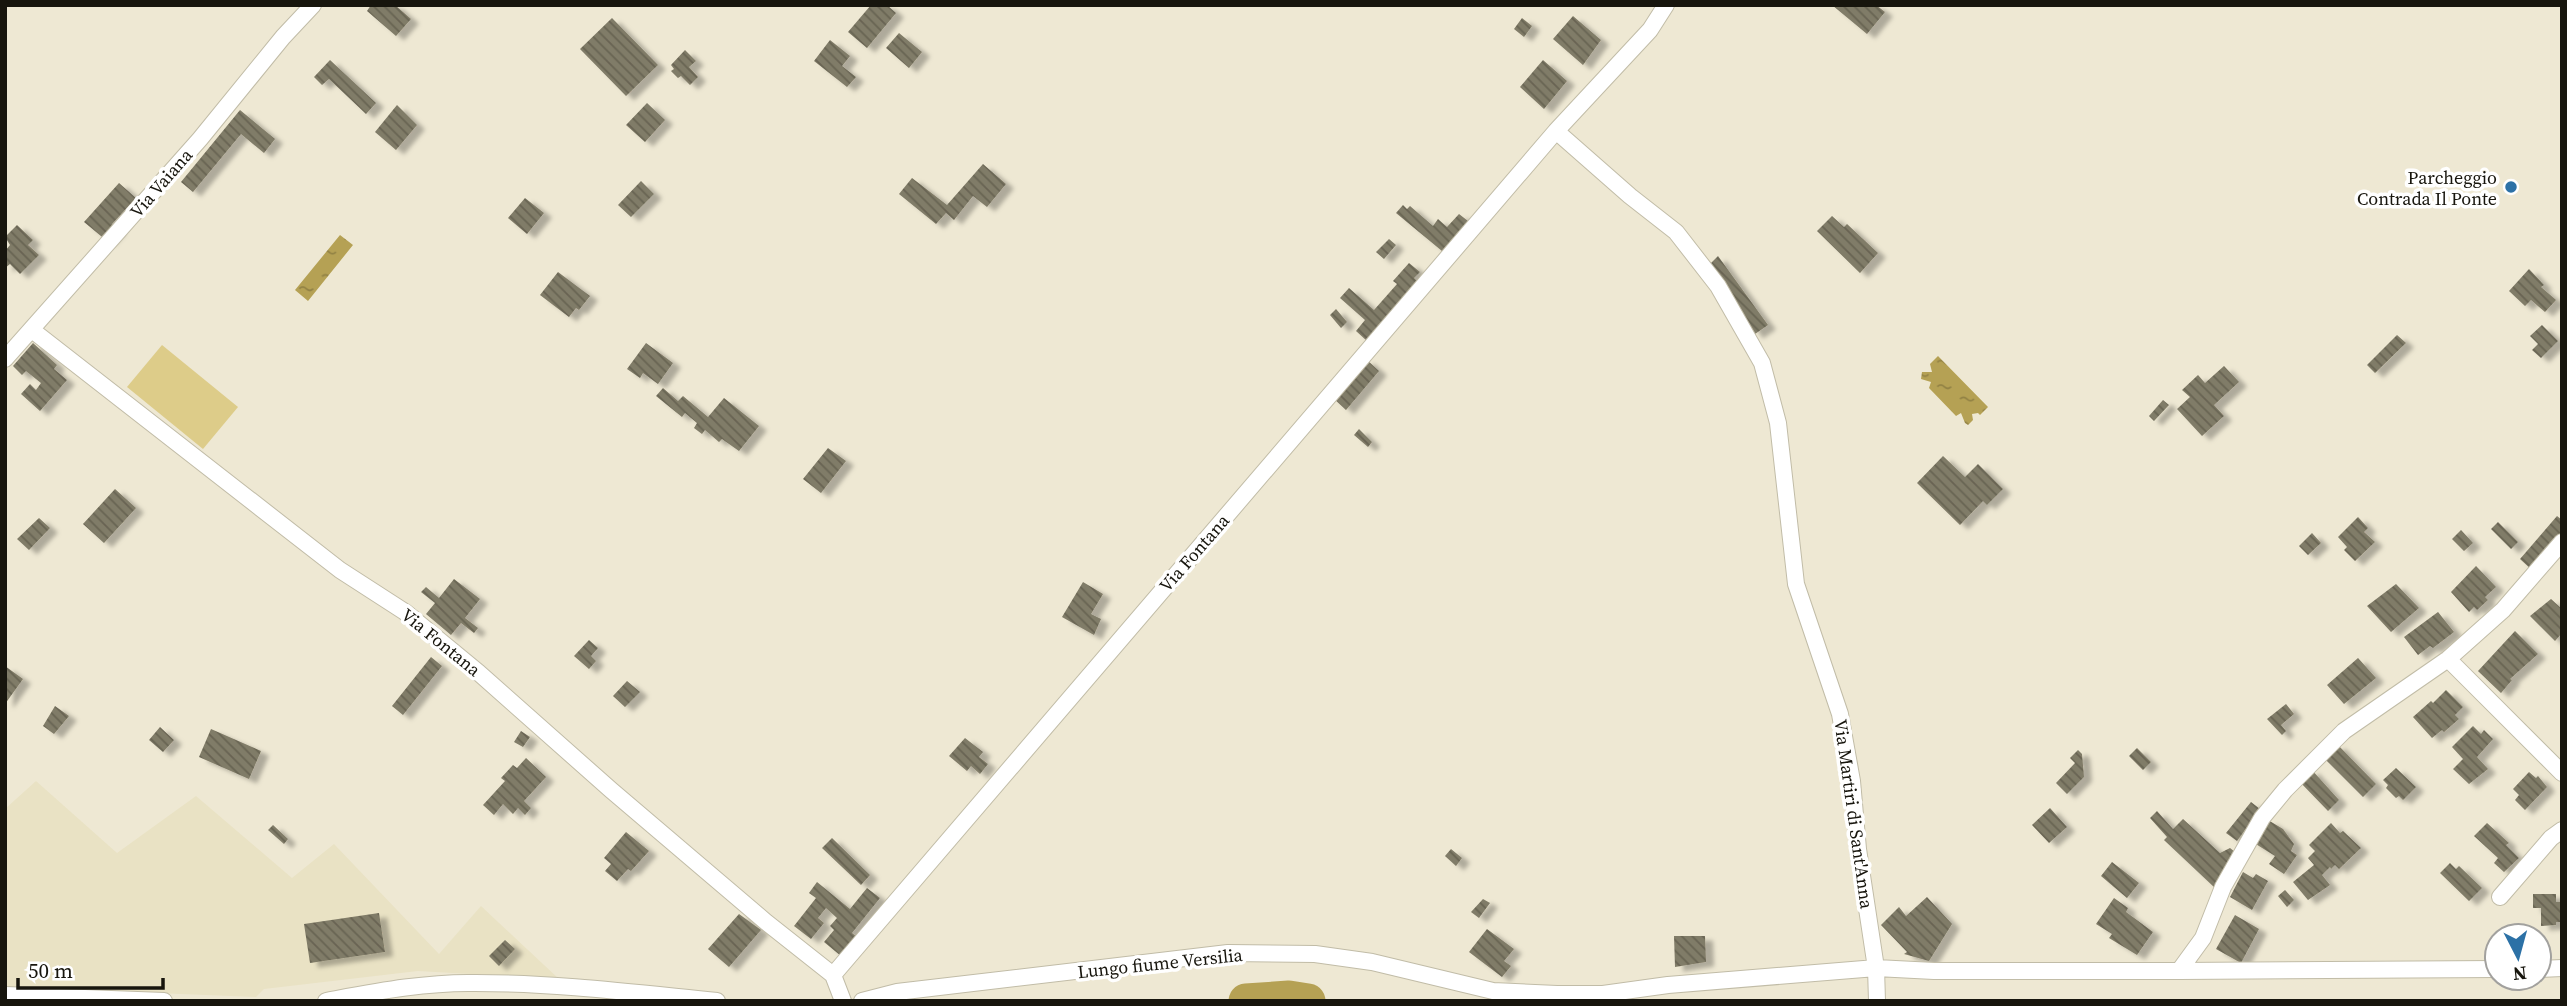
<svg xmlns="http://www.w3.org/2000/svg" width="2567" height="1006" font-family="'Source Serif 4',serif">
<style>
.built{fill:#e9e2c4}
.green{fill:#ddcc89}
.water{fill:url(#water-ripples)}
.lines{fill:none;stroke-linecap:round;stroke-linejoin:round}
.river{stroke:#b5a154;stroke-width:35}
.building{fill:url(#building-back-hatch);filter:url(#shadow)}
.minor-casing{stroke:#c1bca7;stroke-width:18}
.minor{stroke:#fff;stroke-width:16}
.poi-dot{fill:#2c71a6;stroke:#fff;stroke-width:2.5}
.labels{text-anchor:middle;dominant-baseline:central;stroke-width:7;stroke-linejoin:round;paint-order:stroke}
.poi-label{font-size:18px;fill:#17150d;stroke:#fff;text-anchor:end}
.street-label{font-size:18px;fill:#17150d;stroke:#fff}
</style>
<defs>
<pattern id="water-ripples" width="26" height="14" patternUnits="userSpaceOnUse" patternTransform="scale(1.75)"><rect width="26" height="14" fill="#b5a154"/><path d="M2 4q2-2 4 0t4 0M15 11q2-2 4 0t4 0" fill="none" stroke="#928244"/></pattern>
<pattern id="building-back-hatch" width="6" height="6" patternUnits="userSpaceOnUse" patternTransform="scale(1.75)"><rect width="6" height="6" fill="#807b67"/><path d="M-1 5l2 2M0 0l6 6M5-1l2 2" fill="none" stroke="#686453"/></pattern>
<filter id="shadow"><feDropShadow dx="8" dy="4.5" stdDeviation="2" flood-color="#0004"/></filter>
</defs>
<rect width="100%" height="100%" fill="#eee8d3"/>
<path class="built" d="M36 781 117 853 196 796 292 878 334 844 439 954 481 906 559 979 418 971 264 989 256 997 5 987V809Z"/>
<path class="green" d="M162 345 238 407 203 449 127 387Z"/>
<path class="water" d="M340 235 353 245 308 301 295 290Z
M1938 356 1988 407 1980 415 1978 413 1972 414 1973 420 1968 425 1965 423 1961 413 1956 416 1929 388 1931 382 1921 379 1922 372H1932L1930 364Z"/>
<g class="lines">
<path class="river" d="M1246 1001 1289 998 1308 1001"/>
</g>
<path class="building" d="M371 5H395L411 19 396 36 367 11Z
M871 5H887L896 13 867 48 848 32Z
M1832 5H1876L1885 12 1867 34Z
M1573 16 1601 40 1583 65 1553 39Z
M612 18 658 65 626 96 580 49Z
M1522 18 1532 26 1524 37 1514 29Z
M899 33 922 52 909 68 886 48Z
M830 40 850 56 842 66 856 77 847 87 814 61Z
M685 50 696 61 689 67 698 77 690 85 681 76 678 78 671 71 674 69 671 65Z
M330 60 376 103 366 114 329 79 322 85 314 77Z
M1543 60 1567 81 1544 109 1520 87Z
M647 103 665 120 645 142 626 125Z
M397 105 417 125 396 150 375 132Z
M240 110 275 139 264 153 241 134 193 192 181 182Z
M983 164 1006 184 987 207 973 196 954 220 946 213 936 224 899 194 912 178 947 205Z
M641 181 654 194 631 217 618 205Z
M119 183 136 198 112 224 118 229 107 241 84 222Z
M525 198 544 213 527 234 508 218Z
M1403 205 1407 209 1410 206 1433 226 1438 219 1447 227 1459 214 1468 221 1442 251 1396 213Z
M1832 216 1844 227 1847 224 1878 253 1860 273 1817 231Z
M17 225 33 240 28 245 39 255 20 274 10 264 5 268V251L10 245 5 237Z
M1389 239 1396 245 1384 259 1376 252Z
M1718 256 1768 325 1755 334 1708 266Z
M1409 263 1420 272 1414 278 1418 282 1367 341 1356 331 1365 320 1340 298 1349 288 1374 310 1397 284 1393 281Z
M2529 269 2544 285 2541 287 2556 300 2545 312 2531 300 2525 306 2509 291Z
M558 272 590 296 579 310 576 308 569 317 540 295Z
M1336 309 1347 322 1341 328 1330 315Z
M2542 325 2558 341 2541 358 2532 350 2538 344 2530 336Z
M2397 335 2406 343 2375 373 2367 365Z
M33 343 57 365 54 369 67 380 40 411 21 394 30 384 36 390 41 383 26 371 22 375 13 366Z
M646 343 673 363 658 384 643 373 640 378 627 369Z
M1366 359 1379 371 1346 410 1332 397Z
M2224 366 2239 382 2214 405 2224 416 2202 436 2177 409 2190 397 2182 390 2198 375 2205 383Z
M663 388 678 401 683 396 708 417 724 398 759 426 739 451 722 439 719 442 705 430 702 434 694 428 697 423 685 413 682 417 656 396Z
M2163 400 2169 405 2154 421 2149 416Z
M1359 429 1372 442 1368 447 1354 435Z
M828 448 846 461 821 493 803 479Z
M1943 456 1965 477 1978 464 2003 489 1987 505 1983 501 1960 525 1917 483Z
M115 489 136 508 104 543 83 524Z
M2557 516 2562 520V534L2532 570 2520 559Z
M2358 517 2368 528 2364 532 2375 542 2355 561 2344 550 2347 547 2338 537Z
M39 518 50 528 29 550 17 539Z
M2498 522 2518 542 2511 549 2491 529Z
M2461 530 2473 543 2464 551 2452 539Z
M2312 533 2321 543 2308 555 2299 546Z
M2476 566 2496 587 2485 597 2488 600 2477 610 2474 607 2469 612 2451 592Z
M454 579 480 599 465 618 478 628 474 633 461 623 451 635 426 614 435 603 421 592 426 587 439 598Z
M1083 582 1103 594 1091 614 1101 619 1094 635 1062 617Z
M2396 584 2419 608 2391 632 2367 606Z
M2551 599 2562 609V633L2555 641 2530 616Z
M2438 612 2454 632 2433 648 2430 646 2418 655 2404 637Z
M2515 631 2538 654 2510 679 2512 680 2501 693 2478 671Z
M589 640 598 648 591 656 596 661 589 669 574 656Z
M431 657 442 666 403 715 392 706Z
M2358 658 2376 678 2344 704 2327 685Z
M5 666 23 679 5 704Z
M627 681 640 692 625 707 613 696Z
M2446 690 2463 707 2455 715 2459 719 2444 732 2442 730 2432 738 2413 717 2431 701 2433 703Z
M2286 704 2294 714 2281 725 2286 731 2282 735 2267 719Z
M55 706 69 716 54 734 43 726Z
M2473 726 2481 734 2484 730 2493 739 2477 757 2488 769 2469 784 2453 769 2463 759 2452 747Z
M160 727 174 740 163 752 149 740Z
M211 729 261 751 249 779 199 757Z
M521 731 530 737 523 747 514 742Z
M965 738 983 752 979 757 988 764 980 774 971 766 967 771 949 756Z
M2337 744 2376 784 2363 797 2323 757Z
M2137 748 2151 762 2143 770 2129 756Z
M2078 750 2082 754 2084 777 2067 794 2056 783 2075 763 2070 758Z
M526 758 546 777 524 801 531 808 525 815 518 808 513 814 503 804 494 815 483 805 505 781 501 778 513 765 517 768Z
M2396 768 2416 787 2403 800 2399 796 2396 798 2386 788 2388 785 2383 780Z
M2311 769 2339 800 2328 811 2299 781Z
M2529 772 2536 778 2538 776 2547 787 2525 810 2515 800 2519 795 2513 789Z
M2251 802 2260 809 2237 841 2226 833Z
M2050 808 2067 827 2049 843 2032 825Z
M2157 811 2173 829 2183 819 2220 853 2230 848 2235 852 2215 888 2164 840 2167 837 2150 818Z
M2268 820 2283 829 2294 844 2291 851 2297 855 2284 874 2269 864 2275 856 2251 841Z
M2331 823 2340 833 2343 831 2361 848 2339 869 2335 865 2331 869 2330 867 2322 875 2330 885 2308 900 2293 882 2314 865 2308 858 2315 851 2309 845Z
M2487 823 2509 843 2506 845 2519 858 2504 872 2494 863 2498 858 2474 836Z
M273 825 288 839 284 844 268 830Z
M626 832 649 851 631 871 628 869 617 881 605 871 611 864 604 858Z
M832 838 870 875 861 885 822 848Z
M1451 849 1462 858 1456 866 1445 856Z
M2112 862 2139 883 2127 898 2101 876Z
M2450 863 2456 869 2459 866 2482 888 2469 901 2440 873Z
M2243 872 2253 878 2256 874 2268 881 2252 910 2230 897Z
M817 882 850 909 867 888 880 898 852 933 857 937 841 956 824 942 834 930 830 926 837 918 826 908 818 918 824 923 811 939 794 926 816 898 809 893Z
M2285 890 2294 900 2287 907 2278 896Z
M2533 894H2556V902H2562V922H2556V925L2541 926V908H2533Z
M1927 897 1952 924 1929 961 1904 954 1907 952 1881 925 1899 907 1906 916Z
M2114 898 2128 908 2126 912 2153 932 2137 955 2109 938 2112 934 2096 924Z
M1483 899 1490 903 1479 918 1471 912Z
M379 913 385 952 310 963 304 924Z
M739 914 761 930 729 967 708 949Z
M2235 915 2259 929 2241 963 2216 949Z
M1487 929 1514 949 1504 961 1511 966 1502 977 1469 952Z
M1674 936H1705L1706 962 1675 967Z
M505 940 515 949 499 966 489 956Z"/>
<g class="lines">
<defs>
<path id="minor" d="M1666 5 1650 30 1556 131 1630 196 1676 232 1718 286 1762 363 1778 423 1796 584 1840 714 1852 781 1858 849 1876 968 1877 1001
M32 330 340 570 405 612 479 673 611 790 766 922 833 975 843 1001
M5 359 200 139 283 37 313 5
M2448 659 2562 773
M2500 897 2551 838 2562 830
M2539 969 2562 968
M2179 971 2203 938 2223 887 2262 818 2285 790 2344 731 2448 659 2503 610 2562 542
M833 975 1556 131
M5 995 164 1001
M326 1001C375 992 425 982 475 983 556 983 636 993 717 1001
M862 1001 897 992 1228 953 1315 954 1372 962 1493 991 1557 994H1603L1668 985 1876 968 1934 971H2179L2497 969"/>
</defs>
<use href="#minor" class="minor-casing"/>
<use href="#minor" class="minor"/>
</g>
<circle class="poi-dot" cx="2511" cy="187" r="7"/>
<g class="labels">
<g class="poi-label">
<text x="2497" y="177">Parcheggio<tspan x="2497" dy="21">Contrada Il Ponte</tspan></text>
</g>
<g class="street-label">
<text transform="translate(161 183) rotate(-49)">Via Vaiana</text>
<text transform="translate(1194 553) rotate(-49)">Via Fontana</text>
<text transform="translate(441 642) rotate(39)">Via Fontana</text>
<text transform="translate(1854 814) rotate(82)">Via Martiri di Sant'Anna</text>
<text transform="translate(1160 963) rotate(-6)">Lungo fiume Versilia</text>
</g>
</g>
<rect width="2567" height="1006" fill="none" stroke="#17150d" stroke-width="14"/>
<g transform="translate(2518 957) rotate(174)"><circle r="33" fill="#ffffff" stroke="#a2a19e" stroke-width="2"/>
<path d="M0-5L12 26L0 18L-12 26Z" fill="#2c71a6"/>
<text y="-10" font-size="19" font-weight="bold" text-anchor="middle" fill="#17150d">N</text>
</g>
<path d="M18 978v10h145v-10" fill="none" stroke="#17150d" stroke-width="3.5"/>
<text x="28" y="978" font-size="21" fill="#17150d" stroke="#ffffff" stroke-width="5" paint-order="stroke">50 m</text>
</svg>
